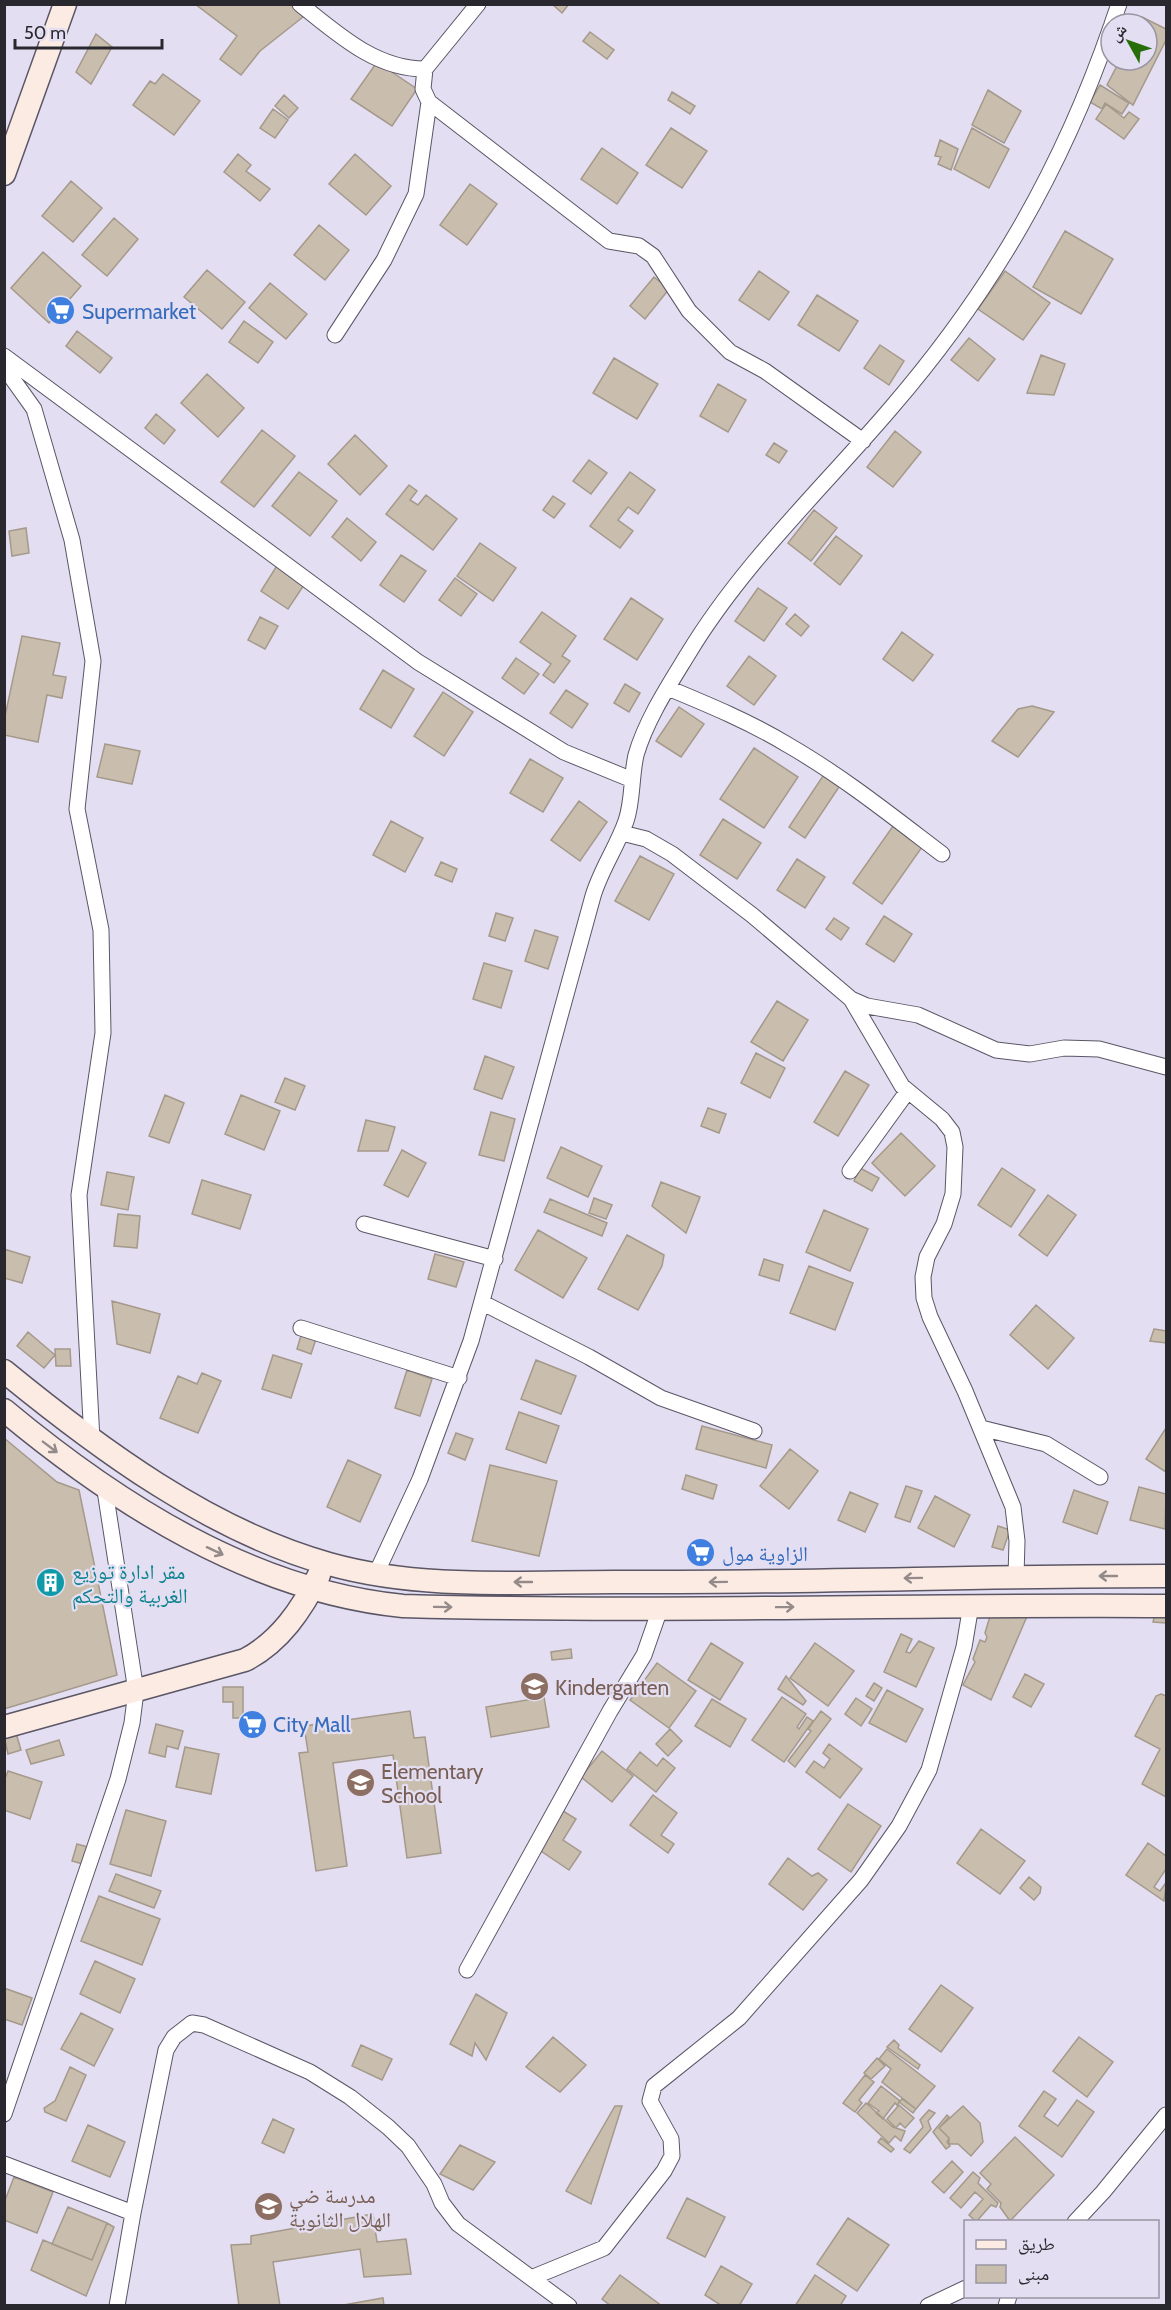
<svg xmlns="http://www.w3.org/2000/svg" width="1171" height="2310" font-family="Cabin,'Noto Naskh Arabic',sans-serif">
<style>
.building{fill:#c9beae;stroke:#a4998a;stroke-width:1.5}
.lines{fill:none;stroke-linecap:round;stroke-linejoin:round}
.street-casing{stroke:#5b5666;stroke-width:17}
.secondary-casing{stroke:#5b5666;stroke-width:25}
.street{stroke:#fff;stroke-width:15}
.secondary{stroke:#fcebe3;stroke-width:22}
.oneway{stroke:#938a89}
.labels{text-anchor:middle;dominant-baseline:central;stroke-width:4.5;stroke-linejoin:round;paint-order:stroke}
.shop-label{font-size:21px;fill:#366cbe;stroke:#e3def1;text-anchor:start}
.culture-label{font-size:21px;fill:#0d838f;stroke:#e3def1;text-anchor:start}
.education-label{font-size:21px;fill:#785e54;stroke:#e3def1;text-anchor:start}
</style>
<rect width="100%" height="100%" fill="#e3def1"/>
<path class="building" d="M195 4H292L303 17 260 51 241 75 220 59 237 36Z
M552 4H569L562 13Z
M1142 17 1166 29V40L1133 105 1107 85 1120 60H1147V24H1138Z
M590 32 614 50 607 59 583 41Z
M96 34 112 47 91 84 76 72Z
M377 62 417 89 392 126 351 99Z
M163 74 200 101 174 135 133 105 150 81 155 84Z
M1100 85 1129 103 1122 114 1105 103 1102 109 1090 102Z
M988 90 1021 111 1004 143 972 125Z
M672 92 695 106 690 114 668 100Z
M284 95 298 108 289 118 275 106Z
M1106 104 1124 118 1129 112 1139 119 1124 139 1096 119Z
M273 109 288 120 275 138 260 128Z
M671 128 707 151 682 188 646 165Z
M972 128 1009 149 989 188 954 169Z
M940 140 958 149 951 170 938 164 941 157 935 156Z
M602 148 638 173 617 204 581 179Z
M238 154 251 165 246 171 270 189 260 201 224 172Z
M355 154 391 186 366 215 329 184Z
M71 181 102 208 73 242 42 216Z
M470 184 497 204 467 245 440 225Z
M114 218 138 239 107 276 82 255Z
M319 225 349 250 325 280 294 255Z
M1065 231 1113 259 1081 314 1033 287Z
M43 252 81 286 49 323 11 288Z
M207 270 245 302 222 329 184 297Z
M759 271 789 292 769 320 739 300Z
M1005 271 1050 303 1023 340 978 309Z
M654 277 669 289 645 319 630 306Z
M270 283 307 314 286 339 249 308Z
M817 295 858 321 839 351 798 325Z
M244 321 273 342 258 363 229 342Z
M77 331 112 358 100 373 66 346Z
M969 338 995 359 978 381 951 360Z
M880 345 904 361 889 385 864 368Z
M1041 355 1065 364 1054 395 1027 393Z
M614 358 658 384 637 419 593 393Z
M207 374 244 408 218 437 181 403Z
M718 384 746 400 728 432 700 416Z
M156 414 175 430 164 444 145 428Z
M262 430 295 456 254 507 221 482Z
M895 431 921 452 893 487 867 467Z
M355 435 387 466 360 495 328 464Z
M774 443 787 451 779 463 766 455Z
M589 460 607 473 591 494 573 481Z
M299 472 337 501 310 536 272 506Z
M630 472 655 490 638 514 628 507 618 520 633 531 620 548 590 526Z
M409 485 417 491 410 500 418 505 426 495 457 519 433 550 386 514Z
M553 496 565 504 554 518 543 510Z
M814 510 837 528 811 561 788 543Z
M347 518 376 542 361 561 332 537Z
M26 528 29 553 12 556 9 531Z
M836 536 862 556 840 585 814 564Z
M480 543 516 568 493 601 457 576Z
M401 555 426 571 404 602 380 585Z
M278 564 306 582 288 609 261 591Z
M455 578 477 594 461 616 439 600Z
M758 588 787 608 764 641 735 621Z
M631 598 663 619 637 660 604 639Z
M542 612 576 636 562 656 570 661 554 683 543 675 551 664 520 642Z
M795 614 809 626 801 636 786 624Z
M260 617 278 626 265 649 248 640Z
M902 632 933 655 913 681 883 659Z
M22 636 60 643 53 675 66 677 62 698 47 695 38 742 4 735V721Z
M749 656 776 676 754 705 727 686Z
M516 658 539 674 524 694 502 678Z
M383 670 414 689 391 728 360 709Z
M625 684 640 693 629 712 614 703Z
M566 690 588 704 572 728 550 713Z
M443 692 473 712 444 756 414 736Z
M1032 706 1054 712 1018 757 992 741 1018 709Z
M679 707 704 724 681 757 656 741Z
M105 744 140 751 132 784 97 777Z
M754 748 798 777 764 828 720 799Z
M530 759 563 778 543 812 510 793Z
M823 776 839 787 805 838 789 827Z
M579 801 607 822 580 861 551 840Z
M723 819 761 843 737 879 700 855Z
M898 819 927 840 882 904 853 883Z
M391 821 423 838 405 872 373 855Z
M640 856 674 874 649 920 615 901Z
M797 859 825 877 805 908 777 890Z
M441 862 457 869 452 882 435 875Z
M496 913 513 918 505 941 489 936Z
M884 916 912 934 894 962 866 944Z
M834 918 849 928 841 940 826 929Z
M535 930 558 937 548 969 525 961Z
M484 963 512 971 501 1008 473 999Z
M777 1001 808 1020 783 1061 751 1042Z
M756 1053 785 1068 770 1098 741 1083Z
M485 1056 514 1067 502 1099 474 1089Z
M845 1071 869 1085 838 1136 814 1122Z
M285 1078 305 1086 295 1110 275 1102Z
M165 1095 184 1103 169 1143 149 1136Z
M241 1095 280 1111 264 1150 225 1134Z
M708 1108 726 1114 719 1133 701 1126Z
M491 1112 515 1119 504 1161 479 1155Z
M366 1120 395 1127 388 1151H358Z
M901 1133 935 1166 905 1196 872 1163Z
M561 1147 602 1166 588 1197 547 1178Z
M402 1150 426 1163 408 1197 384 1185Z
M860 1168 879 1178 872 1191 854 1181Z
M1002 1168 1035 1190 1011 1227 978 1205Z
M107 1172 134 1177 128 1210 101 1205Z
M202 1180 251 1195 240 1229 192 1214Z
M661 1182 700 1197 686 1233 652 1206Z
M1048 1195 1076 1215 1047 1256 1019 1235Z
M594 1198 612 1205 606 1219 589 1213Z
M550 1199 607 1223 602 1236 544 1212Z
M824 1210 868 1229 850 1271 806 1252Z
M118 1214 140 1216 137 1248 114 1246Z
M538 1230 587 1258 563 1298 515 1270Z
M627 1235 664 1255 662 1266 638 1310 598 1289Z
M4 1249 30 1257 22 1283 4 1278Z
M435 1254 464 1262 456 1287 428 1279Z
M764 1259 783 1265 779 1281 759 1275Z
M809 1266 853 1283 835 1330 790 1313Z
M112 1301 160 1314 150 1353 117 1344Z
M1036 1305 1074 1338 1048 1369 1010 1335Z
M1154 1329 1166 1331V1343L1150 1341Z
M28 1332 55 1355 44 1368 17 1346Z
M302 1332 317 1336 311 1354 297 1349Z
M55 1349H70L71 1366H56Z
M273 1355 302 1364 291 1398 262 1389Z
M536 1360 576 1376 561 1414 521 1399Z
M407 1370 432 1379 420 1416 395 1408Z
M202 1373 221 1381 198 1433 160 1418 178 1376 197 1384Z
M519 1412 559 1426 546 1463 506 1449Z
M702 1426 772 1445 766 1468 696 1449Z
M1166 1428V1472L1146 1459Z
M456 1433 473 1439 465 1460 448 1453Z
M4 1438 57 1482 79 1490 117 1675 4 1709Z
M790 1449 818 1471 789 1509 760 1486Z
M348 1460 381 1475 360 1522 327 1507Z
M490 1465 557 1481 539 1556 472 1541Z
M686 1475 717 1485 713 1499 682 1489Z
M906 1486 922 1491 910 1522 895 1517Z
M1139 1487 1166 1494 1165 1529 1130 1520Z
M1074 1490 1108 1502 1097 1534 1063 1522Z
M850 1492 878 1504 865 1532 838 1520Z
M935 1496 970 1515 954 1547 918 1528Z
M998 1526 1010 1530 1003 1550 992 1547Z
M1156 1609 1166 1610V1623L1153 1622Z
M991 1613 1028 1614 991 1700 963 1685 975 1662 973 1659 980 1640 985 1642 987 1637 985 1633Z
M901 1634 912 1639 906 1652 910 1653 919 1641 934 1648 916 1687 884 1672Z
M711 1643 743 1663 720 1700 688 1680Z
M815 1643 854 1671 828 1706 790 1678Z
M571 1649 572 1658 552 1660 551 1652Z
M657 1663 696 1691 669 1728 630 1700Z
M1025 1674 1044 1684 1031 1707 1013 1697Z
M786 1676 806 1701 803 1705 778 1689Z
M874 1683 882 1688 874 1701 866 1696Z
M223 1687H243V1718H233V1702H223Z
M887 1690 923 1709 906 1742 869 1723Z
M1161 1694 1166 1696V1797L1142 1784 1160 1749 1135 1736 1156 1696Z
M544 1697 549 1727 491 1737 486 1707Z
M782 1697 806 1714 797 1727 799 1729 807 1717 813 1721 784 1762 752 1740Z
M856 1698 872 1709 861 1726 845 1714Z
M712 1699 746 1719 730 1747 695 1726Z
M410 1711 414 1738 425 1737 441 1853 407 1858 393 1755 333 1763 347 1866 316 1871 299 1753 308 1752 304 1726Z
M821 1711 831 1719 795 1767 788 1761 811 1731 808 1729Z
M156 1724 183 1731 178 1749 167 1746 165 1757 149 1753Z
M670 1729 682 1741 668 1756 656 1744Z
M16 1733 21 1750 8 1754 4 1736Z
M59 1740 64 1755 31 1764 26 1750Z
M829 1744 862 1769 840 1798 806 1772 814 1761 824 1768 830 1759 823 1753Z
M185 1747 219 1754 211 1794 176 1787Z
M602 1751 633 1776 612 1802 581 1777Z
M640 1752 657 1766 663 1758 675 1768 656 1792 627 1769Z
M8 1771 42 1782 30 1819 4 1810V1781Z
M653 1795 677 1813 661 1835 674 1844 668 1853 630 1825Z
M848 1804 881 1826 851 1872 818 1849Z
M126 1810 166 1821 151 1876 110 1864Z
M563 1811 576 1819 563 1840 581 1852 569 1870 538 1849Z
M981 1829 1025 1861 1000 1894 957 1863Z
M1148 1843 1166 1856V1869L1154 1887 1160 1891 1165 1884 1166 1886 1164 1901 1126 1875Z
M77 1844 88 1847 83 1864 72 1861Z
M788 1858 812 1876 818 1873 827 1880 803 1910 769 1884Z
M116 1874 161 1891 154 1908 109 1891Z
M1029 1877 1041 1887 1040 1893 1034 1900 1020 1888Z
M99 1896 160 1919 142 1965 81 1941Z
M95 1961 135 1979 120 2013 80 1994Z
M941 1985 973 2008 941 2052 909 2029Z
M4 1988 32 1998 22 2025 4 2019Z
M476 1994 507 2013 486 2060 475 2043 472 2056 450 2044Z
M81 2013 113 2029 94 2066 61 2049Z
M553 2037 586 2065 560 2092 526 2067Z
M1079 2037 1113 2062 1087 2097 1053 2071Z
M894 2040 899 2045 898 2048 920 2065 918 2069 887 2047Z
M361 2045 392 2059 382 2080 352 2066Z
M887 2049 935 2086 916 2109 882 2082 891 2069 879 2059Z
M877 2058 885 2066 871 2079 864 2073Z
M70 2067 86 2075 66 2121 45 2112 44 2108 55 2101Z
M865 2075 874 2082 859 2100 862 2103 855 2112 843 2103Z
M881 2086 900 2101 897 2105 895 2103 883 2119 876 2113 879 2111 868 2103Z
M1044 2091 1056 2099 1044 2116 1058 2126 1077 2100 1094 2112 1062 2157 1019 2126Z
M902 2099 916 2109 913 2113 899 2102Z
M866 2103 893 2127 905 2131 901 2141 895 2136 889 2143 857 2113Z
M899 2105 914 2118 905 2128 900 2123 896 2128 887 2119Z
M615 2106H622L591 2204 566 2191Z
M963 2106 980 2123 983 2142 971 2156 958 2144H949V2138L939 2128Z
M929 2110 935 2113 928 2121 931 2129 910 2153 904 2149 923 2127 920 2120Z
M947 2115 949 2117 939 2128 949 2138 947 2142 950 2146 946 2149 933 2132Z
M273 2119 294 2129 284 2153 262 2143Z
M88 2125 125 2142 110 2177 72 2161Z
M1015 2137 1054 2175 1010 2221 1000 2207 1001 2203 987 2189 991 2184 980 2173Z
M881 2138 894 2149 891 2152 878 2142Z
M460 2145 495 2162 473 2190 440 2174Z
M952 2161 963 2172 944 2193 932 2182Z
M973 2172 980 2178 978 2183 998 2203 996 2207 991 2205 976 2222 969 2215 983 2199 975 2192 961 2208 950 2198Z
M14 2177 53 2192 37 2233 4 2220V2203Z
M687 2198 725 2217 705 2257 667 2238Z
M68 2207 107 2223 92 2260 52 2244Z
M373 2214 377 2242 406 2239 411 2274 364 2277 360 2249 273 2262 280 2306H239L231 2245 251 2244V2236Z
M848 2218 889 2245 857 2291 817 2264Z
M107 2223 114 2227 86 2296 31 2270 43 2240 92 2260Z
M721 2266 752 2284 739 2306H722L705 2295Z
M620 2275 662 2306H611L602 2299Z
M815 2275 846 2296 840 2306H795Z
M383 2298 384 2306H338Z"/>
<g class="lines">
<defs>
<path id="street" d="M300 4C338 34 375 69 425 69L478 4
M1112 24 1119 4
M425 69 423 89 429 102 609 241 639 246 653 256 689 311 730 352 765 371 863 441
M335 335 384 260 416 194 429 102
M4 356 418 662 564 752 630 779
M4 367 34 409 72 540 93 661 77 809 101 930 103 1033 79 1195 92 1440
M668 688C709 705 750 722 788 745 842 776 892 816 942 854
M622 833 646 839 672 854 752 915 851 999 867 1006 918 1015 996 1050 1030 1054 1064 1048 1099 1049 1166 1067
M851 999 902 1086 942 1119 952 1132 955 1147 953 1194 944 1224 927 1257 923 1277 924 1298 930 1317 965 1391 1013 1507 1017 1541 1016 1576
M850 1171 907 1092
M364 1224 495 1259
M483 1303 589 1357 661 1398 754 1431
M301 1328 459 1378
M981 1428 1046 1444 1100 1477
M375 1576 420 1479 471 1341 593 896C601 869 617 847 626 821 633 801 631 777 636 755 646 720 669 685 688 654 743 563 822 489 891 408 991 292 1061 171 1111 27
M467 1970 610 1711 644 1655 660 1609
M4 2114 118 1779 132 1723 136 1691 104 1484
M4 2164 133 2213
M1075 2222 1103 2192 1166 2115
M531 2278 604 2248 664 2171 672 2156 671 2139 650 2101 654 2086 739 2018 861 1880 899 1826 929 1770 964 1647 971 1605
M117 2306 133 2213 166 2050 174 2037 192 2023 204 2025 310 2072 350 2097 388 2127 408 2146 434 2184 442 2203 458 2224 569 2306
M928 2306 966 2288
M1006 2306 1009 2296"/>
<path id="secondary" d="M4 174 65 4
M4 1371C98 1448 210 1531 329 1564 425 1591 528 1581 627 1582 807 1583 987 1576 1166 1576
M4 1410C118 1505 253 1591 403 1606 657 1613 912 1604 1166 1606
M4 1727 245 1660C280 1642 302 1609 319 1575"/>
</defs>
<use href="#street" class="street-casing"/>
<use href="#secondary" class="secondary-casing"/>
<use href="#street" class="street"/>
<use href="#secondary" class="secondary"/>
</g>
<defs><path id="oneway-shaft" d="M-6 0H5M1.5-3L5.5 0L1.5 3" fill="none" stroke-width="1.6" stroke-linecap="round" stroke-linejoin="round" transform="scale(1.5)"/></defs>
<g class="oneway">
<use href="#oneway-shaft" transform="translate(50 1447) rotate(37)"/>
<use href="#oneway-shaft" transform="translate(215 1551) rotate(25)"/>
<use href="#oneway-shaft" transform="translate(1108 1576) rotate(180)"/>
<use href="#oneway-shaft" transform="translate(913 1578) rotate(179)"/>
<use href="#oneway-shaft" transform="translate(523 1582) rotate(180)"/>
<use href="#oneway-shaft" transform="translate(718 1582) rotate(179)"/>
<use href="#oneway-shaft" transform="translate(443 1607) rotate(1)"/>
<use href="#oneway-shaft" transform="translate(785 1607) rotate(-1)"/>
</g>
<defs>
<symbol id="supermarket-disc" viewBox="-11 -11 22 22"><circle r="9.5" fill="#3f7fe0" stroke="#e3def1"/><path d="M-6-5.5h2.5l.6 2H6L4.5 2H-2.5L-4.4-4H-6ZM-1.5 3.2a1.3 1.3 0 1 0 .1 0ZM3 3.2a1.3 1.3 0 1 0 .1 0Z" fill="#fff"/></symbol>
<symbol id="building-disc" viewBox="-11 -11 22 22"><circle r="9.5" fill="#0f9aa8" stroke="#e3def1"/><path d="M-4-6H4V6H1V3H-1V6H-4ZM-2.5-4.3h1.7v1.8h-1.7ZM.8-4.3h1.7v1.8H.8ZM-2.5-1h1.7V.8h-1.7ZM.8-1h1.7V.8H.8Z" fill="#fff"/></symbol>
<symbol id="school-disc" viewBox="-11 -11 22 22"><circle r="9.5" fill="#8d6e63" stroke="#e3def1"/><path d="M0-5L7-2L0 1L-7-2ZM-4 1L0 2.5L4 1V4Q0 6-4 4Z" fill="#fff"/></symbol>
</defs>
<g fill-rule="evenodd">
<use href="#supermarket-disc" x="44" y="294" width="33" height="33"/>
<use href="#supermarket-disc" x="684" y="1536" width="33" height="33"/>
<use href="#building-disc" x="34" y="1566" width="33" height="33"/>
<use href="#school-disc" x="518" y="1670" width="33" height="33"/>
<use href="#supermarket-disc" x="236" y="1708" width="33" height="33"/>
<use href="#school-disc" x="344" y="1766" width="33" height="33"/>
<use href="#school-disc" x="252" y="2190" width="33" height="33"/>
</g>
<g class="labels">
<g class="shop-label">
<text x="82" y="311">Supermarket</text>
<text x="722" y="1553">الزاوية مول</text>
<text x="273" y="1724">City Mall</text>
</g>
<g class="culture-label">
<text x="72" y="1571">مقر ادارة توزيع<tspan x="72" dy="24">الغربية والتحكم</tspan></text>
</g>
<g class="education-label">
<text x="555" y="1687">Kindergarten</text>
<text x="381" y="1771">Elementary<tspan x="381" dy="24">School</tspan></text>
<text x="289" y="2195">مدرسة ضي<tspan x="289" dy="24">الهلال الثانوية</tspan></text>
</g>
</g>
<rect width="1171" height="2310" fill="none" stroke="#2a282f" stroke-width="12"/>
<rect x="964" y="2220" width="195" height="78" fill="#e3def1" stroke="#9995a3" stroke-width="1.5"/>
<rect x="976" y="2240" width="30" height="9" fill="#fcebe3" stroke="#9995a3" stroke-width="1.5"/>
<text x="1018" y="2250" font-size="18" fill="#2a282f">طريق</text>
<rect x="976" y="2265" width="30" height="18" fill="#c9beae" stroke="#9995a3" stroke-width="1.5"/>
<text x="1018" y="2280" font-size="18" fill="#2a282f">مبنى</text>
<g transform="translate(1129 42) rotate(310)"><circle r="28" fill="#e3def1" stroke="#9995a3" stroke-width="1.5"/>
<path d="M0-4.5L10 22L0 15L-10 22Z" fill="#276e0a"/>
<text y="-9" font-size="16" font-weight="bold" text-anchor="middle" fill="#2a282f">ش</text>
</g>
<path d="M15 39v9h147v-9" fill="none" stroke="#2a282f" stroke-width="3"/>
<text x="24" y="39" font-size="18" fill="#2a282f" stroke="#e3def1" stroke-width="4.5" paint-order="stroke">50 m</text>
</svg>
